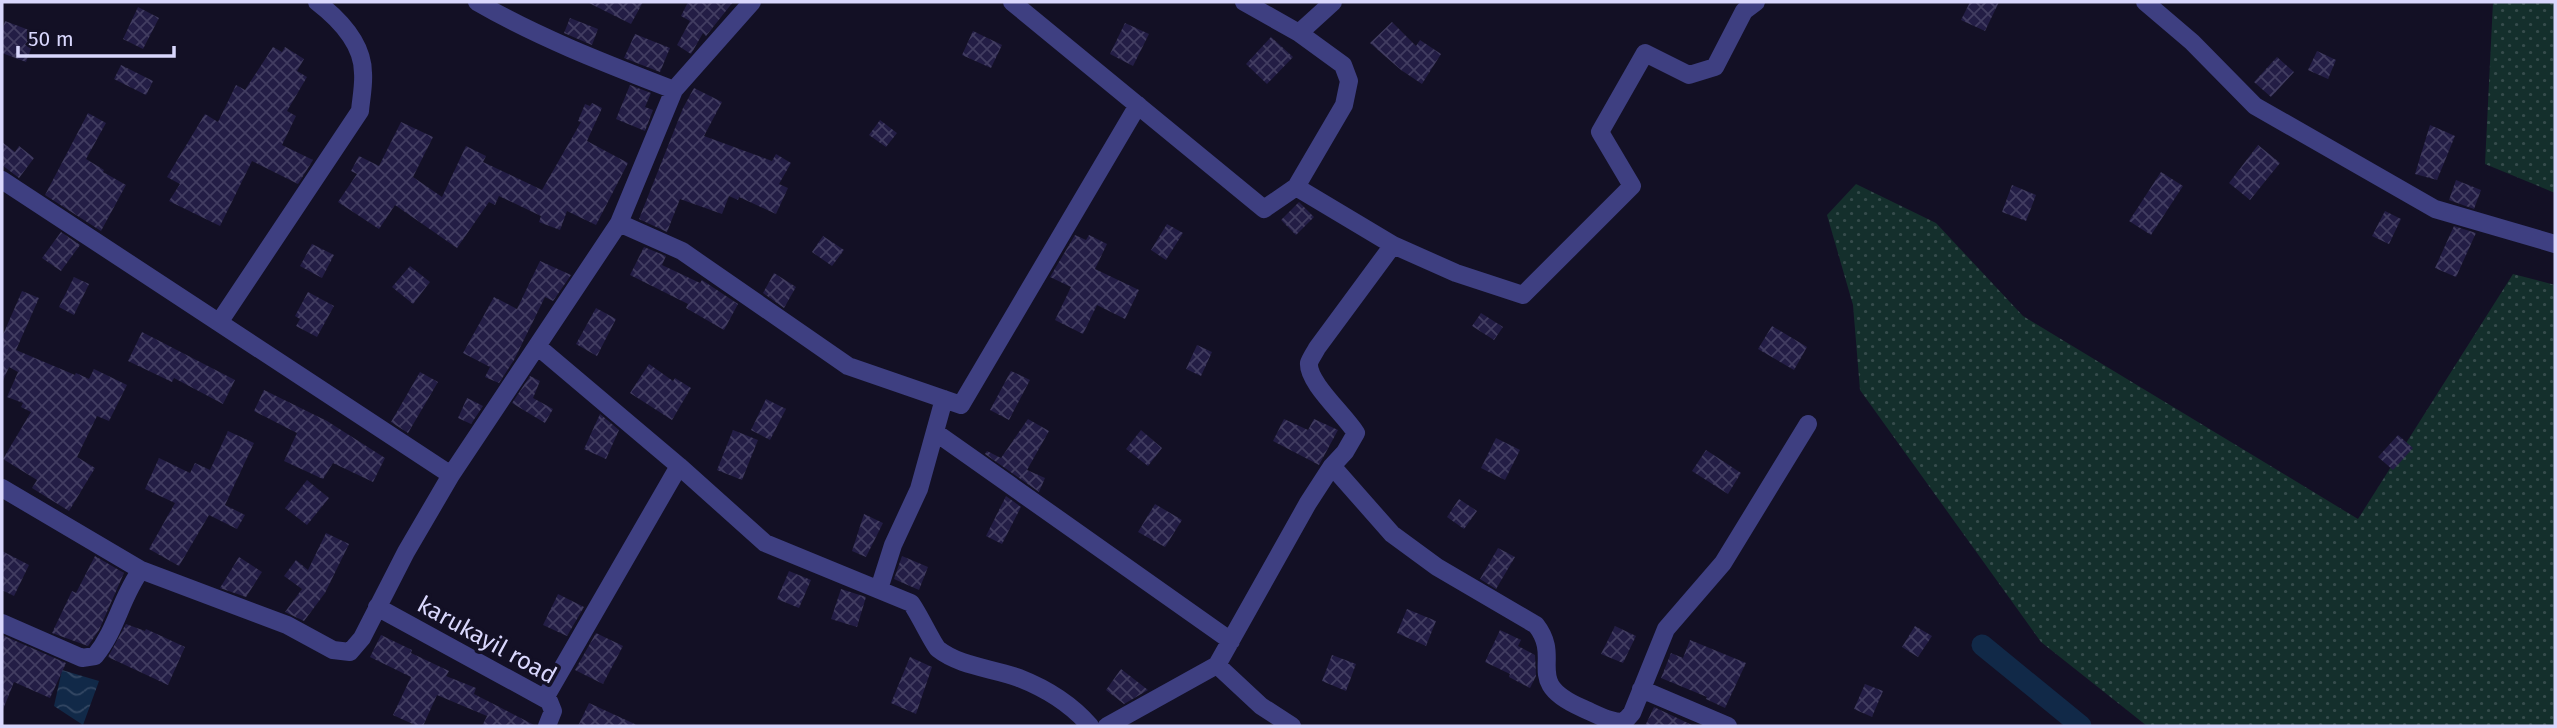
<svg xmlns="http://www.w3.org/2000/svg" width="2557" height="728" font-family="'Fira Sans',sans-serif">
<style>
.grass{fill:url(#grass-dots)}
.water{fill:url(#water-waves)}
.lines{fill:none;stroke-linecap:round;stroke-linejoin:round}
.canal{stroke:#112948;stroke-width:21}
.building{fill:url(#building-cross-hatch)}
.minor{stroke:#3e3f81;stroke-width:18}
.labels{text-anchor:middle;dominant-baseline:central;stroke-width:7;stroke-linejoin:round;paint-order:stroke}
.street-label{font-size:24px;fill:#d9d7fd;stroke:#131025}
</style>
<defs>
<pattern id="grass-dots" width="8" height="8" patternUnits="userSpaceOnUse" patternTransform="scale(1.75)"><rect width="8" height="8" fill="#142f2c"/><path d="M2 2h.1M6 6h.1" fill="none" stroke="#364c4c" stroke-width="1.8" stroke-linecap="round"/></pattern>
<pattern id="water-waves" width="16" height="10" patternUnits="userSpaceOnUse" patternTransform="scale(1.75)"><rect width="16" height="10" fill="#112948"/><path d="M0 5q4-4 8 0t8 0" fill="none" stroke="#334763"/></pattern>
<pattern id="building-cross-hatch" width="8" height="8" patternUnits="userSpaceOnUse" patternTransform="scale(1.75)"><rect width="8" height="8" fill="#231d45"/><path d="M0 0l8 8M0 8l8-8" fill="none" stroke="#423d61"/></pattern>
</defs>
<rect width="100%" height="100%" fill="#131025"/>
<path class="grass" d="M2493 2H2555V193L2485 164Z
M1856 184 1936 223 2023 316 2358 519 2513 274 2555 285V726H2147L2041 642 1860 390 1853 305 1827 215Z"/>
<path class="water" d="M62 670 99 681 83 725 54 706Z"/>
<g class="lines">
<path class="canal" d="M1982 645 2081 726"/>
</g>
<path class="building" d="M587 2H643L631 24Z
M688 2H733L706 36 703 33 691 54 677 45 690 21 681 16Z
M1970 2H1999L1985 31 1961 20Z
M138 7 159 18 143 49 123 39Z
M570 18 598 29 592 45 564 33Z
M5 21 37 33 26 62 2 53V31Z
M1392 22 1416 46 1420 40 1441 54 1422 84 1401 70 1370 43Z
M1125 23 1149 34 1133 66 1110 54Z
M973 31 1002 45 991 68 962 55Z
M635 34 670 48 660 72 624 58Z
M1271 37 1293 57 1267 84 1246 64Z
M273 47 282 52 285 47 304 59 297 71 307 77 287 111 296 116 282 145 313 160 298 184 252 161 220 226 169 201 180 184 167 177 205 114 218 122 236 85 245 90Z
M2317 51 2336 60 2328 79 2308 70Z
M2277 57 2294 72 2271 97 2254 82Z
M121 65 153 81 146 95 114 79Z
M630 85 651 93 645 107 653 110 645 131 616 119Z
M694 88 722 102 704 136 772 161 776 154 791 163 779 184 788 188 776 214 739 197 738 200 729 196 722 214 680 199 667 232 639 219 683 108Z
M592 103 602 108 587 141 628 163 596 225 567 211 560 230 539 222 541 216 499 196 495 205 489 202 457 248 395 205 379 229 338 202 357 174 351 171 359 156 379 166 401 122 433 137 413 177 442 197 466 146 486 156 483 162 542 190 581 122 578 121 585 104 590 106Z
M88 113 106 123 86 159 104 170 103 172 126 185 101 231 45 195Z
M880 120 897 133 886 147 869 135Z
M2430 125 2455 136 2437 180 2415 174Z
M2 142 15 152 19 146 34 158 19 178 2 165Z
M2258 145 2280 163 2250 200 2229 183Z
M2161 172 2183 186 2151 235 2129 221Z
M2456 180 2481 190 2474 209 2449 200Z
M2012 185 2036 195 2026 221 2002 212Z
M1299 202 1314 217 1296 235 1281 220Z
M2385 211 2401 219 2389 244 2372 236Z
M1167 224 1183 233 1166 260 1151 250Z
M2454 226 2476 233 2456 277 2435 268Z
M61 232 80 245 61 271 42 258Z
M1075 235 1086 240 1089 235 1107 244 1095 269 1139 290 1125 319 1097 305 1083 334 1055 320 1071 287 1050 277Z
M823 236 844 250 832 266 812 252Z
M312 244 334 255 322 278 300 266Z
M644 247 666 256 662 265 700 283 702 280 738 304 724 330 686 308 688 304 630 275Z
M540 261 571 275 553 301 545 297 514 360 499 383 485 377 490 367 463 353 494 297 517 309Z
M410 266 430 282 413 304 392 287Z
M774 273 796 287 784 308 763 293Z
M74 277 89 284 74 315 59 307Z
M22 291 39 298 16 350 75 375 76 373 89 379 94 369 127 385 109 421 97 416 77 457 95 468 69 511 32 488 37 480 3 459 31 412 21 407 23 403 7 397 18 372 9 367 2 383V337Z
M308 292 334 306 317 337 296 326 300 319 295 316Z
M596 308 616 319 597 356 576 344Z
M1481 313 1503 327 1494 340 1472 326Z
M1772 326 1807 347 1794 370 1758 349Z
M142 332 235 380 223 404 174 378 172 382 128 361Z
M1197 345 1212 352 1201 376 1186 369Z
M649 364 673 381 675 378 691 388 672 420 630 393Z
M1011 371 1030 380 1009 420 990 410Z
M420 372 438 382 408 433 391 422Z
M530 376 540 381 533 398 553 409 545 423 512 403Z
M264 390 327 421 385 458 373 482 333 463 323 479 284 461 297 433 254 411Z
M467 398 483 406 471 424 458 418Z
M766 399 786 409 770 440 751 430Z
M600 414 619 430 606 459 584 449Z
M1028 419 1049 431 1027 470 1045 478 1039 492 985 454 987 451 1001 458Z
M1284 419 1308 430 1314 419 1338 430 1319 465 1273 441Z
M733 430 758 440 742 480 717 470Z
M1141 430 1162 448 1148 466 1126 449Z
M228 431 254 443 225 505 245 515 237 529 209 515 179 566 149 549 175 503 145 489 159 458 190 473 195 463 210 470Z
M2398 435 2413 448 2393 470 2378 457Z
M1496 438 1520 450 1505 480 1481 468Z
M1706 450 1741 473 1728 494 1692 471Z
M307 480 329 498 307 525 285 508Z
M1006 496 1021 507 1002 544 986 536Z
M1459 499 1477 511 1464 529 1447 517Z
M1155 504 1182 520 1165 547 1138 532Z
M864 514 883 523 866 557 852 551Z
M326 533 349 544 325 593 304 621 285 612 302 589 284 576 296 560 308 570Z
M1498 548 1515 557 1496 589 1480 579Z
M2 551 29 565 14 596 2 590Z
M95 556 124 573 99 630 88 646 52 633 72 591 76 593Z
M902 556 928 567 919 590 894 579Z
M239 557 262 572 246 597 220 588Z
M789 571 811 580 799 608 777 599Z
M841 589 866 597 857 627 831 619Z
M558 594 584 607 567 636 543 625Z
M1407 609 1436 621 1426 646 1397 633Z
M126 624 145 631 146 629 185 647 168 685 108 657Z
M1615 626 1636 636 1623 663 1601 654Z
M1915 626 1932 636 1918 657 1902 647Z
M1500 630 1521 640 1518 646 1535 655 1536 676 1530 688 1509 677 1510 674 1485 662Z
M596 633 623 646 603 684 575 670Z
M2 635 66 663 50 698 14 682 2 712Z
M381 635 412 650 411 653 449 671 446 676 476 688 474 694 536 726H482L487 716 437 695 423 726H417L393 715 411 677 370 657Z
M1690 640 1746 663 1725 708 1706 699 1707 697 1661 678 1671 653 1683 658Z
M1332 655 1356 664 1346 691 1322 681Z
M910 657 932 667 916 714 891 703Z
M1121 669 1148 690 1124 704 1106 690Z
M1865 684 1883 691 1872 717 1854 709Z
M589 703 639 726H578Z
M1654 707 1694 726H1645Z"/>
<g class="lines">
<path class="minor" d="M477 2C539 38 607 64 674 90
M1012 2 1264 209 1296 187 1344 105 1349 81 1343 65 1299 33 1244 2
M2145 2 2192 42 2255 106 2435 209 2555 244
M1299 33 1333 2
M2 180 451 475
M1296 187 1393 245 1456 273 1523 295 1632 186 1600 132 1645 53 1689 75 1715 67 1744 11 1756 2
M619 223 682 251 848 366 961 405 1138 105
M220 321 360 111C361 99 364 85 363 73 363 43 339 19 317 2
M537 346 679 466 765 543 911 603C918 612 933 644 938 649 961 667 993 668 1019 678 1047 689 1071 704 1090 726
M935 432 1231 641
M1332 466 1345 452 1356 433C1345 415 1307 382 1309 363 1310 359 1315 352 1317 348L1393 245
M2 488 141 570 287 625 333 650 350 652 362 638 406 552 451 475 619 223 674 90 752 2
M879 589 893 545 919 489 944 399
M377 607 549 701 553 711 547 726
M2 623 82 658 95 656C117 629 121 597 141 570
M1217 665 1261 706 1292 726
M1641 689 1728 726
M545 698 679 466
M1107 726 1217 665 1308 503 1332 466 1392 534 1437 567 1536 625C1564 661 1521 681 1582 708 1596 714 1609 722 1624 722L1632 713 1666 629 1723 563 1808 424"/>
</g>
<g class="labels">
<g class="street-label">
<text transform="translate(487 640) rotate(29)">karukayil road</text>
</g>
</g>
<rect width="2557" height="728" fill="none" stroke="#d9d7fd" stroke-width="7"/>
<path d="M18 46v10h156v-10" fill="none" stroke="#d9d7fd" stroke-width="3.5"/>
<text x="28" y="46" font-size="21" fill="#d9d7fd" stroke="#131025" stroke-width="5" paint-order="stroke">50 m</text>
</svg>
